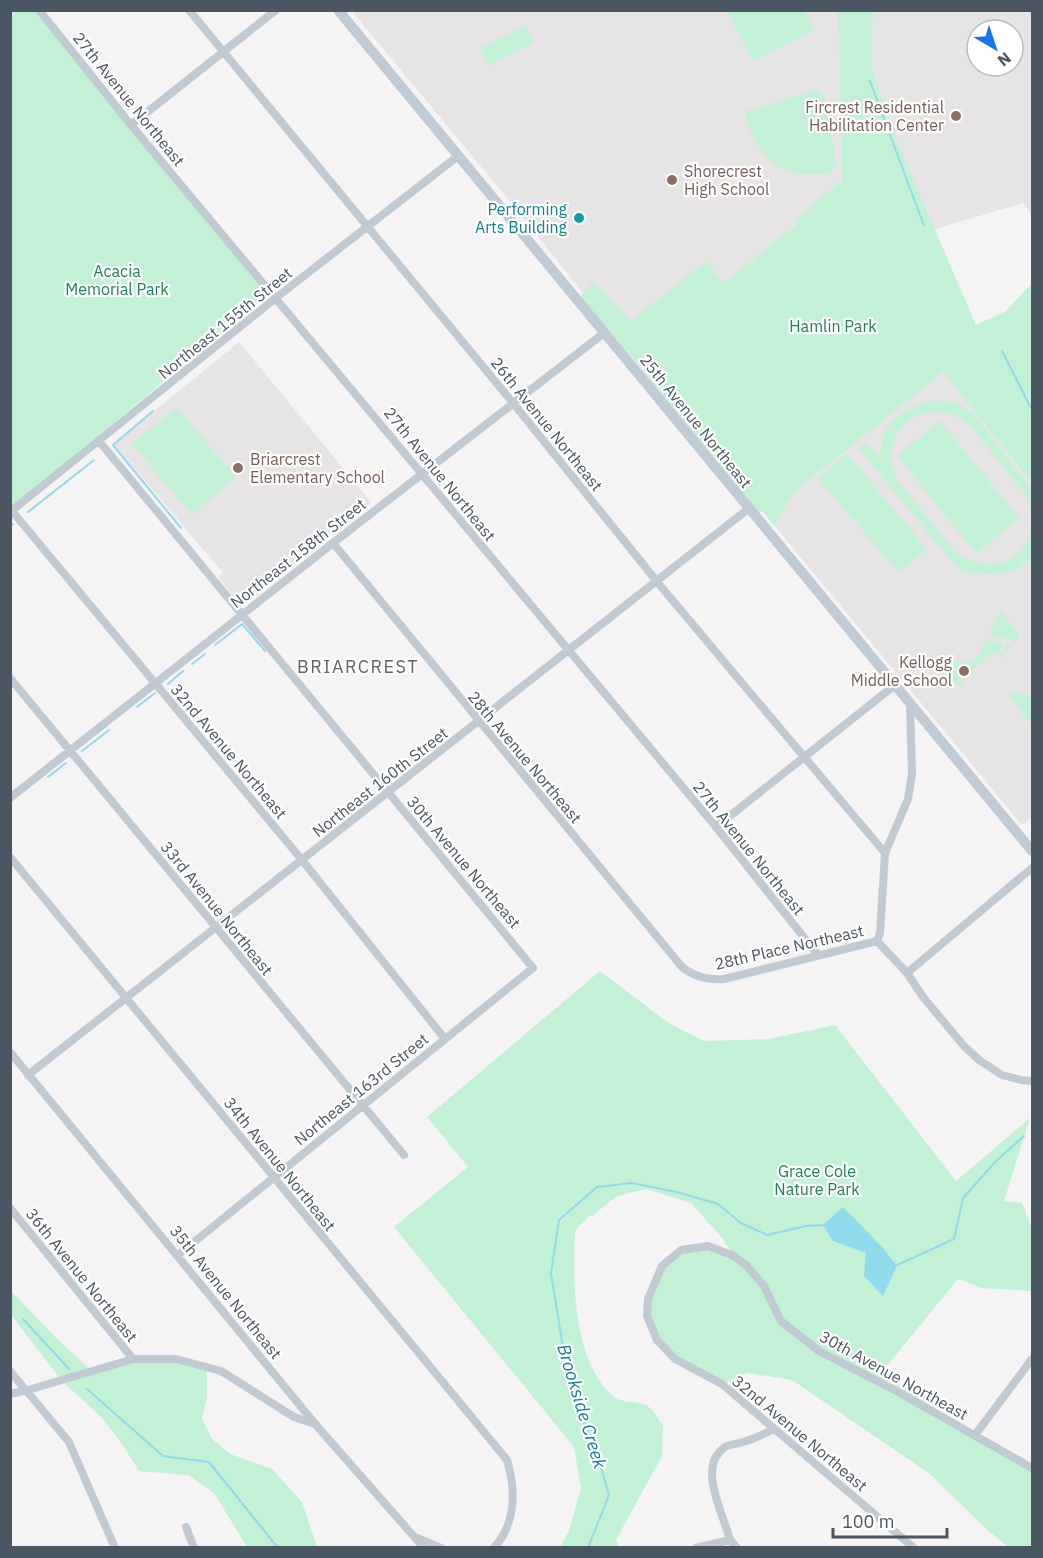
<svg xmlns="http://www.w3.org/2000/svg" width="1043" height="1558" font-family="'IBM Plex Sans',sans-serif">
<style>
.education{fill:#e6e4e5;fill-rule:evenodd}
.green{fill:#c3f1d5}
.water{fill:#90daee}
.lines{fill:none;stroke-linecap:round;stroke-linejoin:round}
.stream{stroke:#90daee;stroke-width:2}
.street{stroke:#c1cad2;stroke-width:8}
.secondary{stroke:#c1cbd6;stroke-width:10}
.education-dot{fill:#8d6e63;stroke:#fff;stroke-width:2}
.culture-dot{fill:#0f9aa8;stroke:#fff;stroke-width:2}
.labels{text-anchor:middle;dominant-baseline:central;stroke-width:4.5;stroke-linejoin:round;paint-order:stroke}
.street-label{font-size:16px;fill:#4a5661;stroke:#fff}
.education-label{font-size:16px;fill:#785e54;stroke:#fff;text-anchor:end}
.culture-label{font-size:16px;fill:#0d838f;stroke:#fff;text-anchor:end}
.park-label{font-size:16px;fill:#17864f;stroke:#fff}
.neighbourhood-label{font-size:18px;letter-spacing:1.5px;fill:#5f6368;stroke:#fff}
.water-label{font-size:18px;font-style:italic;fill:#0c7c9b;stroke:#fff}
</style>
<rect width="100%" height="100%" fill="#f5f3f3"/>
<path class="education" d="M352 11H1032V215L1023 203 918 234 887 151 633 356 517 210ZM977 30H1013V66H977Z
M239 342 371 502 242 607 218 577 223 573 114 444Z
M943 372 1032 483V817L1022 825 774 525 794 492Z"/>
<path class="green" d="M11 11H39L269 294 11 508Z
M727 11H804L814 30 753 61Z
M836 11H873L871 65 895 137 976 325 1006 311 1032 283V483L943 372 794 492 774 525 762 511 755 516 702 452 641 368 580 297 593 282 631 321 706 261 723 283 798 223 793 222 842 180 839 28Z
M526 25 534 42 488 66 480 49Z
M817 90 824 95 836 163 831 173C817 174 801 176 788 171 763 162 750 135 744 112Z
M926 401H943L956 403 973 413 1032 490V510L1026 495 967 422C923 393 874 432 897 480L955 552C985 572 1022 568 1032 530 1033 537 1034 547 1032 553 1019 581 982 574 959 570L859 449 867 442 880 459C881 453 881 445 882 439 888 419 908 408 926 401Z
M177 407 236 477 192 515 132 444Z
M940 421 1019 518 976 553 897 456Z
M847 454 927 549 899 573 818 478Z
M1002 612 1020 636 1016 641 989 635 998 615Z
M986 640 1003 643 1002 649 998 652 1000 655 1004 652 1008 643 1011 646 1001 658 995 651 960 679 966 688 952 681 953 662 974 661Z
M1011 692 1032 696V725L1008 695Z
M600 971 667 1022 704 1041 769 1039 835 1025 956 1181 1030 1118 1004 1201 1022 1203 1032 1229V1291L982 1288 958 1279 881 1373 975 1434 1032 1467V1547H1008L984 1527 930 1474 792 1380 747 1373 722 1384 675 1359 657 1340 647 1316 662 1266 681 1250 708 1246 733 1255 723 1239 691 1203 646 1189 617 1196 592 1216 590 1215 575 1231C573 1281 572 1361 614 1397 623 1404 640 1400 649 1407 654 1411 659 1420 663 1425L662 1456 616 1540 618 1547H560L569 1531 581 1488 574 1447 394 1227 468 1167 427 1117Z
M13 1293 57 1339 92 1371 133 1359H176L207 1367V1396L202 1418 211 1438 230 1454 272 1469 302 1502 317 1547H247L214 1493 188 1475 139 1471 120 1441 101 1417 62 1381 11 1315V1294Z"/>
<path class="water" d="M843 1207 884 1249 897 1266 883 1296 864 1276 866 1253 833 1241 823 1225Z"/>
<g class="lines">
<path class="stream" d="M870 81 924 226
M1002 351 1032 410
M153 411 113 445 181 528
M28 512 94 460
M10 526 13 524
M215 645 242 624 265 651
M192 664 205 654
M168 684 183 671
M137 707 155 693
M82 751 109 730
M48 777 66 763
M895 1266 954 1239 963 1198 995 1162 1024 1136
M23 1319 69 1369
M87 1389 163 1456 209 1462 278 1548
M588 1548 609 1495 596 1450 580 1413 564 1354 551 1273 559 1220 597 1187 632 1183 677 1192 718 1204 741 1223 767 1235 806 1226 824 1225"/>
<path class="street" d="M39 10 131 125 716 827 818 955
M189 10 513 403 663 589 885 853
M131 125 276 10
M99 441 533 968 178 1255
M12 511 302 860 445 1039
M10 512 277 297 458 156
M333 543 682 967C695 977 707 980 724 979L877 941
M10 678 404 1155
M10 798 333 543 604 333
M716 827 895 685
M10 857 507 1460C516 1490 516 1523 494 1548
M877 941 880 933 885 853 908 799 912 774 910 703
M877 941 907 973 923 997 963 1045 979 1060 1002 1075 1021 1080 1032 1081
M907 973 1032 868
M10 1052 316 1425 424 1548
M28 1075 748 509
M10 1208 133 1359
M10 1371 69 1442 115 1548
M10 1394 28 1390 133 1359H176L221 1371 294 1417 315 1424
M975 1435 1032 1359
M186 1527 194 1548
M417 1538 441 1548
M730 1540 737 1548
M696 1548 730 1540C724 1515 696 1466 725 1447 730 1444 738 1444 743 1442 754 1439 764 1434 774 1429
M914 1548 722 1384 675 1359 657 1340 647 1316 648 1299 662 1266 681 1250 708 1246 734 1256 747 1266 764 1286 781 1321 819 1351 900 1393 1032 1468"/>
<path class="secondary" d="M338 10 1032 851"/>
</g>
<g class="education-dot">
<circle cx="956" cy="116" r="6"/>
<circle cx="672" cy="180" r="6"/>
<circle cx="238" cy="468" r="6"/>
<circle cx="964" cy="671" r="6"/>
</g>
<circle class="culture-dot" cx="579" cy="218" r="6"/>
<g class="labels">
<g class="street-label">
<text transform="translate(129 99) rotate(51)">27th Avenue Northeast</text>
<text transform="translate(225 323) rotate(-39)">Northeast 155th Street</text>
<text transform="translate(696 421) rotate(51)">25th Avenue Northeast</text>
<text transform="translate(547 424) rotate(51)">26th Avenue Northeast</text>
<text transform="translate(440 474) rotate(51)">27th Avenue Northeast</text>
<text transform="translate(298 553) rotate(-38)">Northeast 158th Street</text>
<text transform="translate(229 751) rotate(50)">32nd Avenue Northeast</text>
<text transform="translate(525 757) rotate(50)">28th Avenue Northeast</text>
<text transform="translate(380 782) rotate(-38)">Northeast 160th Street</text>
<text transform="translate(749 848) rotate(51)">27th Avenue Northeast</text>
<text transform="translate(464 862) rotate(50)">30th Avenue Northeast</text>
<text transform="translate(217 908) rotate(51)">33rd Avenue Northeast</text>
<text transform="translate(789 947) rotate(-13)">28th Place Northeast</text>
<text transform="translate(361 1089) rotate(-39)">Northeast 163rd Street</text>
<text transform="translate(280 1164) rotate(51)">34th Avenue Northeast</text>
<text transform="translate(82 1275) rotate(51)">36th Avenue Northeast</text>
<text transform="translate(226 1292) rotate(51)">35th Avenue Northeast</text>
<text transform="translate(894 1375) rotate(29)">30th Avenue Northeast</text>
<text transform="translate(800 1433) rotate(40)">32nd Avenue Northeast</text>
</g>
<g class="education-label">
<text x="944" y="107">Fircrest Residential<tspan x="944" dy="18">Habilitation Center</tspan></text>
<text x="684" y="171" text-anchor="start">Shorecrest<tspan x="684" dy="18">High School</tspan></text>
<text x="250" y="459" text-anchor="start">Briarcrest<tspan x="250" dy="18">Elementary School</tspan></text>
<text x="952" y="662">Kellogg<tspan x="952" dy="18">Middle School</tspan></text>
</g>
<g class="culture-label">
<text x="567" y="209">Performing<tspan x="567" dy="18">Arts Building</tspan></text>
</g>
<g class="park-label">
<text x="117" y="271">Acacia<tspan x="117" dy="18">Memorial Park</tspan></text>
<text x="833" y="326">Hamlin Park</text>
<text x="817" y="1171">Grace Cole<tspan x="817" dy="18">Nature Park</tspan></text>
</g>
<g class="neighbourhood-label">
<text x="358" y="666">BRIARCREST</text>
</g>
<g class="water-label">
<text transform="translate(582 1406) rotate(73)">Brookside Creek</text>
</g>
</g>
<rect width="1043" height="1558" fill="none" stroke="#4a5661" stroke-width="24"/>
<g transform="translate(995 48) rotate(141)"><circle r="28" fill="#ffffff" stroke="#b7bbc0" stroke-width="1.5"/>
<path d="M0-4.5L10 22L0 15L-10 22Z" fill="#1a73e8"/>
<text y="-9" font-size="16" font-weight="bold" text-anchor="middle" fill="#4a5661">N</text>
</g>
<path d="M833 1528v9h114v-9" fill="none" stroke="#4a5661" stroke-width="3"/>
<text x="842" y="1528" font-size="18" fill="#4a5661" stroke="#ffffff" stroke-width="4.5" paint-order="stroke">100 m</text>
</svg>
